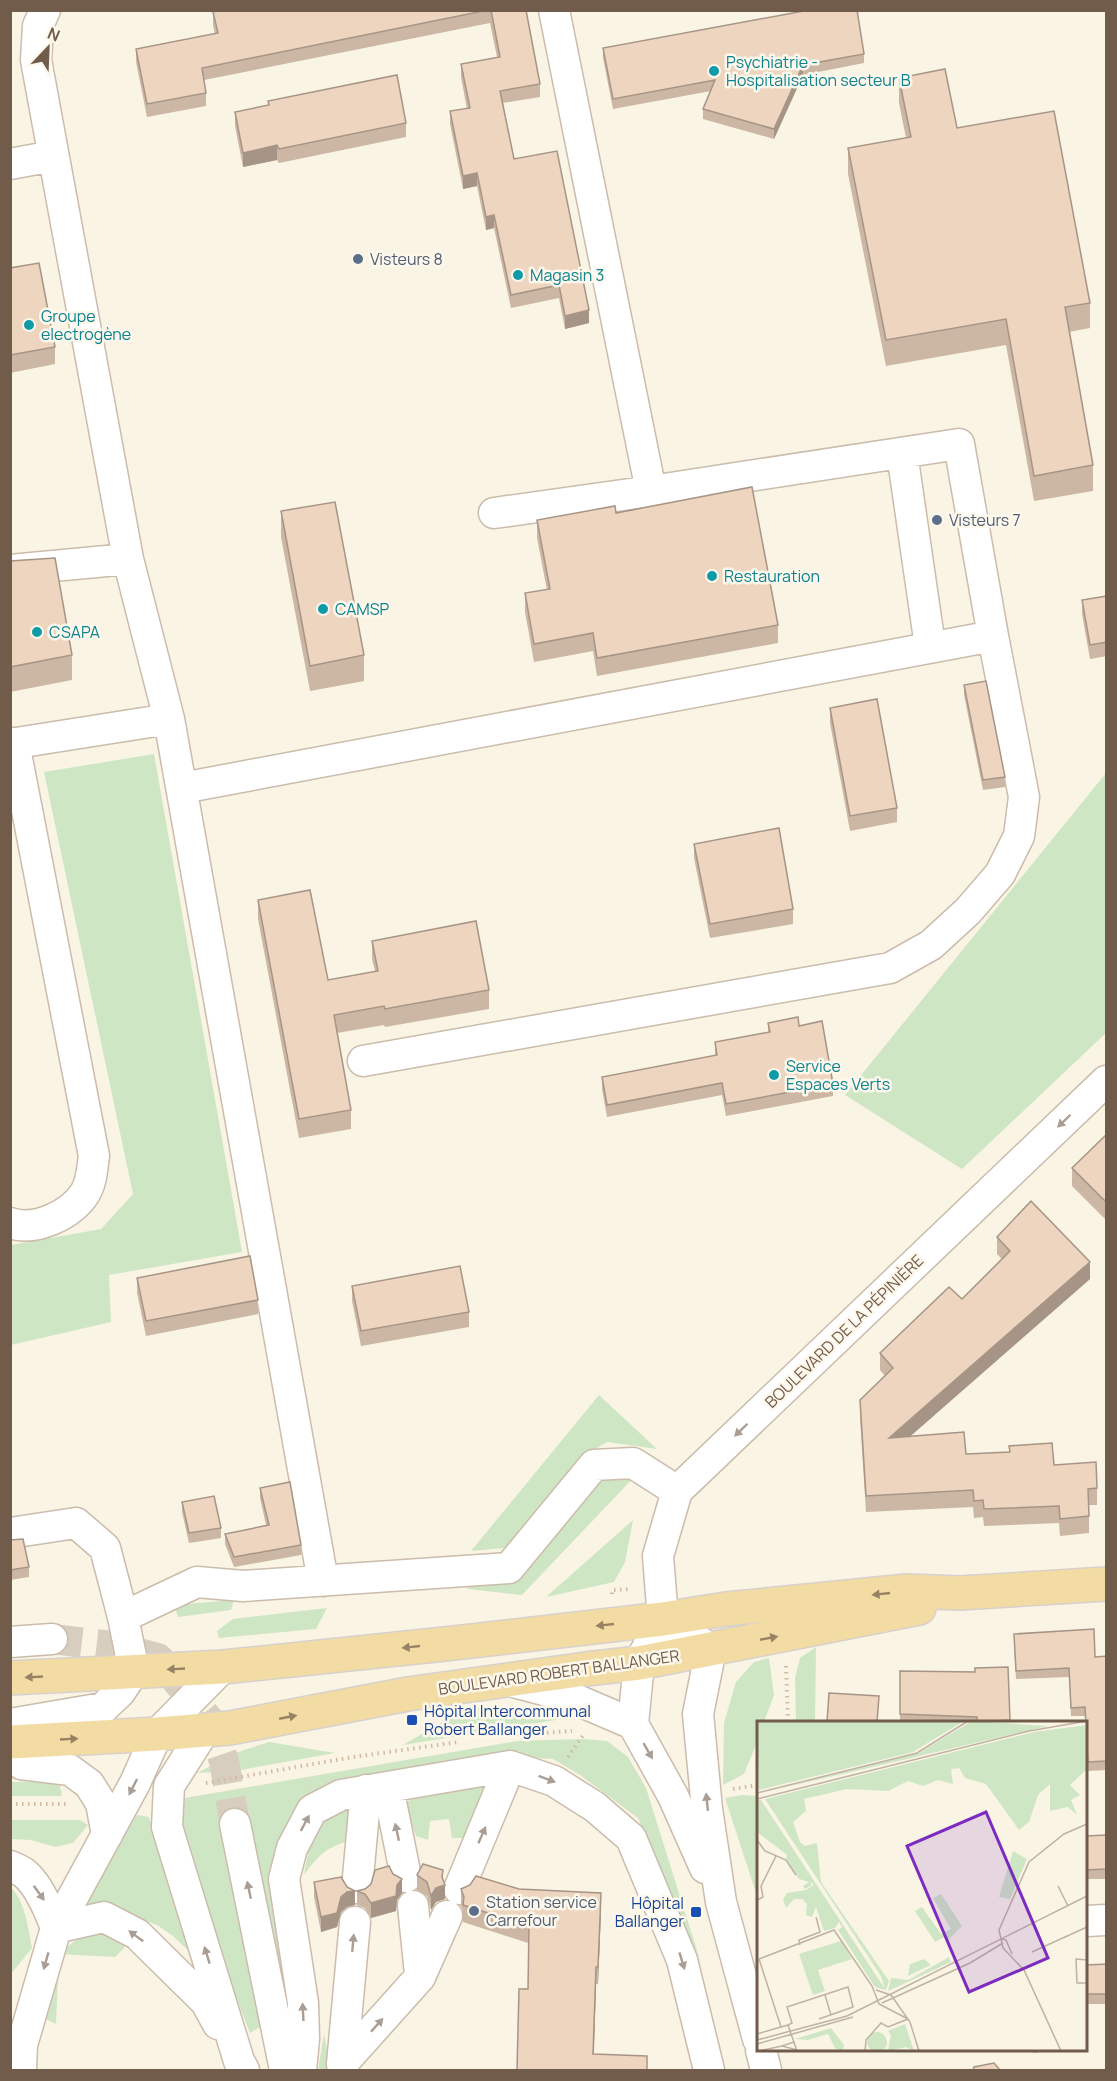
<svg xmlns="http://www.w3.org/2000/svg" width="1117" height="2081" font-family="Manrope,sans-serif">
<style>
.green{fill:#cfe6c5}
.lines{fill:none;stroke-linecap:round;stroke-linejoin:round}
.minor-tunnel{stroke:#d8cebf;stroke-width:30;stroke-dasharray:30 15;stroke-linecap:butt}
.minor-casing{stroke:#cbbcac;stroke-width:33}
.major-casing{stroke:#d7d1cd;stroke-width:36}
.path{stroke:#d2b9a2;stroke-width:4;stroke-dasharray:1.5 4.5;stroke-linecap:butt}
.minor{stroke:#fff;stroke-width:30}
.major{stroke:#f3dca3;stroke-width:33}
.wall{fill:#ccb7a4}
.shaded-wall{fill:#a69586}
.building{fill:#edd5bf;stroke:#a69586;stroke-width:1.5}
.oneway{fill:#aa9d94}
.oneway2{fill:#988266}
.culture-dot{fill:#0f9aa8;stroke:#fdf8eb;stroke-width:2}
.service-dot{fill:#5c6f8a;stroke:#fdf8eb;stroke-width:2}
.transit-dot{fill:#1a4fb4;stroke:#fdf8eb;stroke-width:2}
.labels{text-anchor:middle;dominant-baseline:central;stroke-width:5;stroke-linejoin:round;paint-order:stroke}
.culture-label{font-size:16px;fill:#0d838f;stroke:#fdf8eb;text-anchor:start}
.service-label{font-size:16px;fill:#4e5e75;stroke:#fdf8eb;text-anchor:start}
.street-label{font-size:16px;fill:#715c4c;stroke:#fdf8eb}
.transit-label{font-size:16px;fill:#164399;stroke:#fdf8eb;text-anchor:start}
.inset-road{fill:none;stroke:#bfb2a3;stroke-width:1.5}
.view{fill:#7b2cbf;fill-opacity:0.15;stroke:#7b2cbf;stroke-width:3}
.inset-edge{fill:none;stroke:#715c4c;stroke-width:3}
</style>
<rect width="100%" height="100%" fill="#faf4e5"/>
<path class="green" d="M154 754 242 1252 109 1275 111 1322 11 1345V1245L101 1229 133 1194 44 772Z
M1106 773V1033L962 1169 845 1095Z
M599 1395 657 1449 607 1442 580 1458 516 1547 471 1551Z
M595 1474H637L522 1595 468 1589 458 1581 526 1568 547 1546Z
M633 1520 625 1562 614 1582 546 1597Z
M234 1600 231 1610 178 1617 174 1605Z
M327 1608 316 1629 219 1638 217 1631 233 1619Z
M816 1647 815 1722H796L795 1678 800 1658Z
M769 1658 774 1695 764 1722H758V1740L744 1774 723 1785 724 1723 736 1682 754 1662Z
M468 1707 537 1710 568 1718 403 1745Z
M582 1739 607 1741 628 1757 646 1788 700 1960 638 1818 580 1775 553 1759 514 1757 335 1788 285 1838 293 2051 247 1809 218 1811 262 2026 250 2033C223 1960 183 1877 179 1799L517 1741Z
M269 1742 335 1753 235 1771 197 1773 235 1753Z
M59 1781 62 1796H11L10 1782Z
M504 1783 470 1838H452L449 1819 430 1821 428 1840 416 1836 404 1803 423 1795Z
M742 1795 758 1796V1899L725 1798Z
M357 1805 348 1815 345 1842C325 1848 315 1859 304 1875 308 1853 312 1825 334 1813 341 1810 349 1808 357 1805Z
M137 1815 149 1817 195 1957 173 1936 157 1925 117 1910 79 1911Z
M11 1820H80L88 1825 73 1843 55 1847 31 1840 11 1839Z
M11 1887C25 1902 28 1927 32 1948L11 1974Z
M104 1931 127 1940 124 1948 115 1957 59 1954 56 2024 31 2012 59 1954 77 1939Z
M324 2034 331 2070H318Z"/>
<g class="lines">
<path class="minor-tunnel" d="M52 1639 112 1646 158 1658 210 1721 224 1761 235 1824"/>
<defs>
<path id="minor" d="M10 164 53 156
M902 453 930 646
M494 513 651 491 554 10
M10 570 128 559 36 60 38 26 45 10
M169 719 323 1581
M10 744 169 719 128 559
M182 788 993 636 959 444 651 491
M363 1061 890 968 931 945 968 911 1000 874 1019 836 1024 797 993 636
M10 1223C36 1232 72 1214 85 1193 92 1182 92 1168 94 1156L14 743
M10 1533 76 1523 105 1548 123 1617 134 1671 120 1692 103 1708 10 1724
M123 1617 197 1582 243 1586 509 1568 594 1465 633 1463 677 1491
M663 1619 658 1556 677 1491 1106 1081
M663 1619 711 1649 698 1714 707 1809 721 1902 758 2039
M663 1619 639 1663 633 1724 673 1796 705 1868
M10 1642 52 1639
M510 1681 570 1697 633 1724
M204 1731 169 1786 167 1827 239 2061 244 2070
M10 1755 21 1764 70 1770 89 1784 101 1803 107 1835
M388 1787 406 1877
M235 1824 285 2070
M10 1866C15 1868 20 1870 24 1873 38 1884 50 1912 56 1928L104 1917 137 1934 206 2002 218 2024
M357 1888 366 1790
M459 1889 510 1766
M413 1906 420 1974
M1086 1921 1106 1920
M761 2050 766 2070
M342 2064 355 1922
M21 2070 22 2045 56 1928 135 1783 157 1734 223 1667
M301 2070 304 2039 303 2003 284 1879 292 1848 312 1810 341 1795 510 1766 554 1781 595 1807 631 1838 682 1960 709 2070
M343 2070 342 2064 420 1977 447 1916"/>
<path id="major" d="M10 1678 223 1667 445 1644 663 1619 726 1609 907 1591 960 1593 1106 1584
M10 1742 157 1734 230 1728 408 1694 586 1669 639 1663 919 1608"/>
</defs>
<use href="#minor" class="minor-casing"/>
<use href="#major" class="major-casing"/>
<path class="path" d="M612 1594V1590L630 1589
M786 1666 788 1722
M511 1735 572 1731
M568 1757 584 1734
M206 1783 353 1757 459 1742
M733 1789 758 1785
M10 1804H67"/>
<use href="#minor" class="minor"/>
<use href="#major" class="major"/>
</g>
<path class="wall" d="M221 10H526L540 84V97L503 103 514 159 589 323 565 329 559 298 511 308 494 228 486 230 477 186 463 189 450 124V111L467 109 461 77V64L497 57 490 23 204 80 206 93V106L147 117 136 62V49L215 34 213 25V12Z
M603 48 864 54V63L803 75 774 139 703 119V109L711 91 613 109 603 58Z
M899 78 957 128 1090 303V328L1069 332 1093 465V491L1034 501 1006 345 886 366 848 174V148L906 138 899 103Z
M268 101 406 123V137L279 163 277 160 243 167 235 126V112L268 106Z
M10 268 55 347V364L10 373Z
M281 511 364 655V681L310 691 281 537Z
M616 513 778 625V643L597 676 593 651 534 662 525 612V593L547 590 537 538V520Z
M10 561 72 655V680L10 692Z
M1107 596V656L1090 659 1082 614V600Z
M964 685 1005 777V787L983 790 964 695Z
M830 708 897 808V822L850 831 830 723Z
M694 844 793 909V924L710 938 694 858Z
M258 900 328 980 375 971 372 959V941L489 990V1009L385 1027 384 1025 337 1033 351 1110V1129L299 1138 258 919Z
M768 1023 799 1026 833 1084V1096L726 1116 722 1095 607 1117 602 1089V1077L715 1055V1042L768 1032Z
M1107 1134V1221L1072 1186V1168Z
M997 1237 1090 1279 910 1436 966 1454 1054 1465 1097 1488V1505H1089V1533L1060 1536 1059 1523 984 1526 983 1517 974 1518 973 1507 866 1512 860 1417V1400L885 1376 880 1370V1353L962 1299 1002 1259 997 1254Z
M137 1278 258 1300V1314L146 1336 137 1293Z
M352 1286 469 1312V1327L361 1346 352 1301Z
M260 1488 301 1545V1555L234 1567 225 1544V1534L266 1525 260 1498Z
M182 1502 221 1528V1538L189 1543 182 1512Z
M10 1540 29 1567V1577L10 1580Z
M1014 1643 1095 1657 1107 1656V1770L1088 1771 1085 1716H1071L1069 1677 1016 1679Z
M1008 1667 1010 1722H900V1671L975 1672Z
M1107 1835V1879H1086V1836Z
M417 1875 443 1879 445 1899 436 1902 431 1910 427 1896 417 1890Z
M314 1882 355 1905 347 1907 341 1912 337 1927 321 1932 314 1897Z
M365 1889 402 1893 397 1900 396 1911 371 1918 365 1908 357 1905V1891Z
M461 1889H519L601 1910 598 1984H596L594 2054 647 2070H517L528 1989V1943L463 1922V1911L461 1906Z
M1086 1960 1087 1965 1107 1964V2004H1086Z
M1014 2049H1037V2053L1014 2050Z"/>
<path class="shaded-wall" d="M803 65V75L774 139V129Z
M277 145V160L243 167V153Z
M477 173V186L463 189V176Z
M494 215V228L486 230V217Z
M589 310V323L565 329V316Z
M1090 1262V1279L889 1455V1438Z
M443 1870V1886L445 1885V1899L436 1902 431 1910V1896Z
M402 1879V1893L397 1900 396 1911 371 1918V1903L397 1885Z
M355 1891V1905L347 1907 341 1912 337 1927 321 1932V1917L347 1892Z
M601 1893V1910L598 1984V1967Z
M596 1967V1984L593 2070V2054Z"/>
<path class="building" d="M221 10H488L202 68 206 93 147 104 136 49 218 33 213 12Z
M491 10H526L540 84 500 91 514 159 557 151 589 310 565 316 559 285 511 295 494 215 486 217 477 173 463 176 450 111 470 108 461 64 500 57Z
M809 10H857L864 54 803 65 774 129 703 109 715 80 613 99 603 48Z
M945 69 957 128 1054 111 1090 303 1065 307 1093 465 1034 476 1006 319 886 340 848 148 911 137 899 78Z
M397 75 406 123 279 149 277 145 243 153 235 112 269 105 268 101Z
M39 263 55 347 10 355V268Z
M752 487 778 625 597 658 593 633 534 644 525 593 550 589 537 520 615 506 616 513Z
M335 502 364 655 310 666 281 511Z
M55 558 72 655 10 667V561Z
M1107 596V642L1090 645 1082 600Z
M986 681 1005 777 983 780 964 685Z
M877 699 897 808 850 816 830 708Z
M779 828 793 909 710 924 694 844Z
M310 890 328 980 378 971 372 941 476 921 489 990 385 1009 384 1006 334 1015 351 1110 299 1119 258 900Z
M798 1017 799 1026 822 1021 833 1084 726 1104 722 1083 607 1105 602 1077 717 1055 715 1042 770 1032 768 1023Z
M1107 1134V1203L1072 1168Z
M1031 1201 1090 1262 889 1438 964 1432 966 1454 1010 1452 1009 1446 1052 1443 1054 1465 1096 1462 1097 1488 1088 1489 1089 1516 1060 1519 1059 1506 984 1509 983 1500 974 1501 973 1490 866 1496 860 1400 893 1368 880 1353 949 1287 962 1299 1010 1251 997 1237Z
M250 1256 258 1300 146 1321 137 1278Z
M460 1266 469 1312 361 1331 352 1286Z
M290 1482 301 1545 234 1557 225 1534 269 1525 260 1488Z
M214 1496 221 1528 189 1533 182 1502Z
M23 1539 29 1567 10 1570V1540Z
M1094 1629 1095 1657 1107 1656V1761L1088 1762 1085 1707 1071 1708 1069 1668 1016 1671 1014 1634Z
M1008 1667 1010 1720 977 1722V1717L900 1714V1671L975 1672V1668Z
M829 1693 879 1696 877 1722H827Z
M1107 1835V1869L1086 1870V1836Z
M423 1864 443 1870 442 1877 445 1885 436 1888 431 1896 427 1882 417 1875Z
M389 1866 393 1874 402 1879 397 1885 396 1896 371 1903 365 1894 357 1891 365 1889 371 1884 375 1870Z
M476 1876 519 1889 601 1893 598 1967H596L593 2054 647 2056V2070H517L519 1989H528L529 1926 463 1905 464 1897 461 1889 470 1885Z
M341 1877 347 1887 355 1891 347 1892 341 1897 337 1913 321 1917 314 1882Z
M1086 1960H1087V1965L1107 1964V1994H1086Z
M994 2063 1000 2070H973L974 2067Z"/>
<defs><path id="oneway-solid" d="M-6-.8H1V-3.2L6.5 0L1 3.2V.8H-6Z" transform="scale(1.5)"/></defs>
<g class="oneway">
<use href="#oneway-solid" transform="translate(1064 1121) rotate(136)"/>
<use href="#oneway-solid" transform="translate(741 1430) rotate(136)"/>
<use href="#oneway-solid" transform="translate(648 1751) rotate(60)"/>
<use href="#oneway-solid" transform="translate(547 1779) rotate(21)"/>
<use href="#oneway-solid" transform="translate(133 1787) rotate(117)"/>
<use href="#oneway-solid" transform="translate(707 1802) rotate(-96)"/>
<use href="#oneway-solid" transform="translate(305 1823) rotate(-62)"/>
<use href="#oneway-solid" transform="translate(397 1832) rotate(-102)"/>
<use href="#oneway-solid" transform="translate(482 1835) rotate(-66)"/>
<use href="#oneway-solid" transform="translate(249 1890) rotate(-102)"/>
<use href="#oneway-solid" transform="translate(39 1893) rotate(54)"/>
<use href="#oneway-solid" transform="translate(136 1936) rotate(-144)"/>
<use href="#oneway-solid" transform="translate(353 1943) rotate(-85)"/>
<use href="#oneway-solid" transform="translate(207 1955) rotate(-107)"/>
<use href="#oneway-solid" transform="translate(46 1961) rotate(106)"/>
<use href="#oneway-solid" transform="translate(682 1961) rotate(73)"/>
<use href="#oneway-solid" transform="translate(303 2012) rotate(-93)"/>
<use href="#oneway-solid" transform="translate(377 2025) rotate(-48)"/>
</g>
<g class="oneway2">
<use href="#oneway-solid" transform="translate(881 1594) rotate(174)"/>
<use href="#oneway-solid" transform="translate(605 1625) rotate(174)"/>
<use href="#oneway-solid" transform="translate(769 1638) rotate(-11)"/>
<use href="#oneway-solid" transform="translate(411 1647) rotate(174)"/>
<use href="#oneway-solid" transform="translate(176 1669) rotate(177)"/>
<use href="#oneway-solid" transform="translate(34 1677) rotate(177)"/>
<use href="#oneway-solid" transform="translate(288 1717) rotate(-11)"/>
<use href="#oneway-solid" transform="translate(69 1739) rotate(-3)"/>
</g>
<g class="culture-dot">
<circle cx="714" cy="71" r="6"/>
<circle cx="518" cy="275" r="6"/>
<circle cx="29" cy="325" r="6"/>
<circle cx="712" cy="576" r="6"/>
<circle cx="323" cy="609" r="6"/>
<circle cx="37" cy="632" r="6"/>
<circle cx="774" cy="1075" r="6"/>
</g>
<g class="service-dot">
<circle cx="358" cy="259" r="6"/>
<circle cx="937" cy="520" r="6"/>
<circle cx="474" cy="1911" r="6"/>
</g>
<g class="transit-dot">
<rect x="406" y="1714" width="12" height="12" rx="3"/>
<rect x="690" y="1906" width="12" height="12" rx="3"/>
</g>
<g class="labels">
<g class="culture-label">
<text x="726" y="62">Psychiatrie -<tspan x="726" dy="18">Hospitalisation secteur B</tspan></text>
<text x="530" y="275">Magasin 3</text>
<text x="41" y="316">Groupe<tspan x="41" dy="18">electrogène</tspan></text>
<text x="724" y="576">Restauration</text>
<text x="335" y="609">CAMSP</text>
<text x="49" y="632">CSAPA</text>
<text x="786" y="1066">Service<tspan x="786" dy="18">Espaces Verts</tspan></text>
</g>
<g class="service-label">
<text x="370" y="259">Visteurs 8</text>
<text x="949" y="520">Visteurs 7</text>
<text x="486" y="1902">Station service<tspan x="486" dy="18">Carrefour</tspan></text>
</g>
<g class="street-label">
<text transform="translate(844 1331) rotate(-44)">BOULEVARD DE LA PÉPINIÈRE</text>
<text transform="translate(559 1672) rotate(-8)">BOULEVARD ROBERT BALLANGER</text>
</g>
<g class="transit-label">
<text x="424" y="1711">Hôpital Intercommunal<tspan x="424" dy="18">Robert Ballanger</tspan></text>
<text x="684" y="1903" text-anchor="end">Hôpital<tspan x="684" dy="18">Ballanger</tspan></text>
</g>
</g>
<g transform="translate(757 1721)">
<rect width="330" height="330" fill="#faf4e5"/>
<path d="M0 0H207L156 31 2 69ZM215 0 291 5 4 72 162 32ZM330 4V48L313 64 323 74 314 79 320 94 311 86 293 90V63L281 74 272 101 262 109 229 63 208 57 202 47 194 48 196 63 181 59 166 65 151 60 131 70 90 68 47 78 49 90 36 101 43 121 48 125 60 122 64 161 132 260 129 269 118 266 81 209 85 206 82 201 78 207 67 210 59 186 55 196 49 194 50 183 45 178H37L29 187 26 178 30 172 49 169 57 164 53 160 55 164 48 168 46 165 52 161 42 158 29 138 30 134 0 111V80L4 79 128 268 124 255 8 78 277 11ZM256 130 270 138 253 178 242 176ZM184 173 205 205 191 219 188 216 178 221 158 190 165 186 184 213 194 208 176 177ZM84 220 95 238 61 249 68 270 56 274 42 233ZM192 236 194 241 131 270 134 257 151 259ZM167 238 174 244 151 255 153 243ZM148 303 157 330 149 326 131 330 134 314 131 310ZM74 307 87 324 86 330 78 327 71 313 51 319 38 318ZM110 321a10 10 0 1 1 20 0a10 10 0 1 1-20 0Z" fill="#cfe6c5"/>
<path class="inset-road" d="M263 0H307M0 72 160 32 211 0M0 78 272 10 330 0M0 119 8 130 29 139 39 154M301 165 311 185M0 179 6 176 4 165 19 135M245 218 249 219 255 233M43 224 42 219 63 211 59 196M275 231 330 206M2 238 77 209 115 265 122 283 151 298M2 238 24 306M330 239 319 238 320 262H330M119 269 134 274 153 301 162 330M68 274 74 294M125 282 213 242 246 222M31 304 35 302 30 286 91 266 96 286 62 298M0 313 31 304 40 330M0 319 90 295 330 175M37 321 25 325 40 329M0 323 96 296M2 330 25 325M108 330 109 319 124 302 131 306 151 298M304 330 267 249 246 227 242 209 272 141 307 113 330 103"/>
<path class="view" d="M229 91 291 237 212 271 150 125Z"/>
<rect width="330" height="330" class="inset-edge"/>
</g>
<rect width="1117" height="2081" fill="none" stroke="#715c4c" stroke-width="24"/>
<g transform="translate(48 48) rotate(23)" stroke="#fdf8eb" stroke-width="4.5" paint-order="stroke">
<path d="M0-4.5L10 22L0 15L-10 22Z" fill="#715c4c"/>
<text y="-9" font-size="16" font-weight="bold" text-anchor="middle" fill="#715c4c">N</text>
</g>
</svg>
